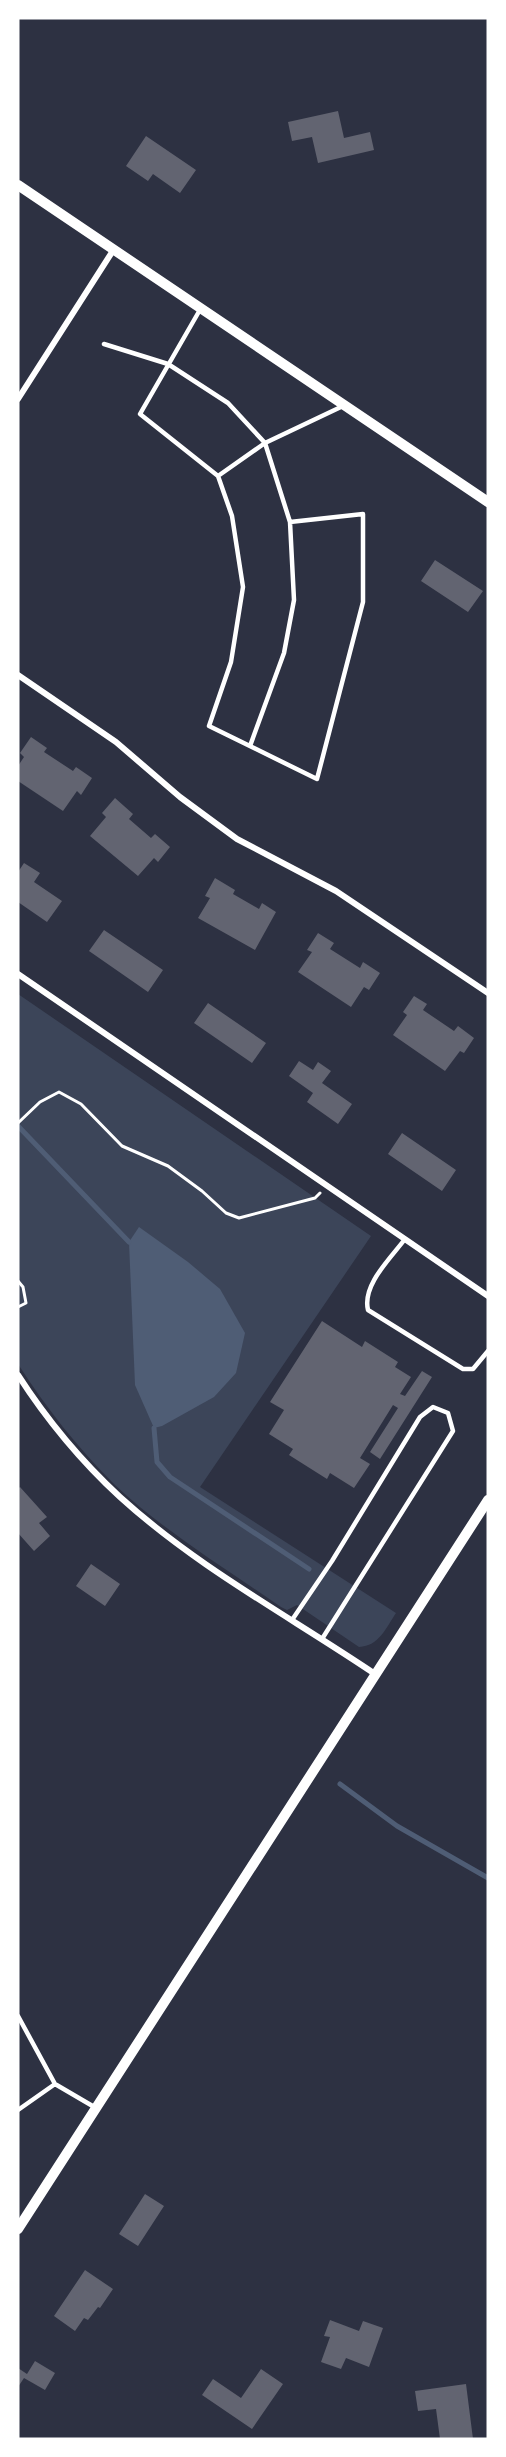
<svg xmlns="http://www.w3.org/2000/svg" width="506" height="2457" font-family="'Fira Sans Condensed',sans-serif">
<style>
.green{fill:#3c4559}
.water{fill:#4f5d75}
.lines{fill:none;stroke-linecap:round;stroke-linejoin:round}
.stream{stroke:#4f5d75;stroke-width:5}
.building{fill:#626471}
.path{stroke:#fff;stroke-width:3}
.service{stroke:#fff;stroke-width:4.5}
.minor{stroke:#fff;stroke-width:6}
.tertiary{stroke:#fff;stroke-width:10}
</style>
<rect width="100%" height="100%" fill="#2d3142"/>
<path class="green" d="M18 994 371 1236 200 1487 396 1613C386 1628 379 1646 359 1647L297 1605 287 1610 281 1607C225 1568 165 1532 115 1485 78 1448 46 1408 18 1364Z"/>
<path class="water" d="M139 1227 188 1262 220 1289 245 1333 236 1373 214 1397 162 1426 154 1428 135 1385 129 1242Z"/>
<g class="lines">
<path class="stream" d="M18 1126 129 1242
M154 1428 157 1462 170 1477 309 1569
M340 1784 397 1826 488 1878"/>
</g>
<path class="building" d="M338 111 344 138 370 132 374 150 318 163 312 137 292 141 288 122Z
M146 136 196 170 180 193 153 174 148 181 126 166Z
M435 560 483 591 468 612 421 581Z
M31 737 47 748 44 752 73 771 76 767 92 778 81 795 77 791 63 811 18 781V766L24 757 20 753Z
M115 798 133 814 129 819 151 838 155 834 170 847 158 862 154 858 138 876 90 836 106 817 102 813Z
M24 863 40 873 34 882 62 901 47 922 18 902V872Z
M215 878 235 890 233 894 259 909 262 903 276 912 255 950 198 918 210 898 205 896Z
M104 930 163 970 148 992 89 951Z
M318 933 334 943 330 949 360 968 363 962 380 973 369 990 364 987 351 1007 298 972 312 952 307 950Z
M414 996 427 1004 423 1010 454 1031 458 1026 474 1038 464 1053 460 1051 445 1071 393 1035 407 1015 403 1012Z
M208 1003 266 1043 252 1063 194 1023Z
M299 1061 313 1070 318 1062 331 1071 322 1083 352 1104 338 1124 307 1102 313 1093 289 1076Z
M402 1133 456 1170 442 1191 388 1154Z
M322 1321 362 1347 365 1341 398 1362 395 1367 411 1377 400 1394 405 1396 422 1371 432 1377 380 1459 370 1452 398 1408 393 1405 360 1458 370 1464 354 1488 330 1473 327 1479 289 1455 293 1449 269 1434 284 1410 270 1402Z
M20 1487 47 1517 39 1523 50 1536 34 1551 18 1533V1489Z
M91 1564 120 1584 105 1606 76 1586Z
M145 2194 164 2206 138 2246 119 2234Z
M85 2270 113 2289 100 2308 98 2307 88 2320 84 2318 75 2331 54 2316Z
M330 2320 359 2331 363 2321 383 2328 369 2367 346 2358 341 2369 321 2362 330 2337 324 2336Z
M35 2361 55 2373 45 2390 24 2378 18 2387V2368L27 2374Z
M261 2369 283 2384 252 2429 202 2395 213 2379 241 2398Z
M466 2384 473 2439H440L436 2409 418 2411 415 2391Z"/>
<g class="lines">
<path class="path" d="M18 1123 40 1102 59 1092 81 1104 122 1146 168 1166 202 1191 226 1213 239 1218 315 1198 320 1193
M18 1281 23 1287 26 1303 18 1307"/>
<path class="service" d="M201 308 140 414 218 476 232 516 243 587 231 662 209 726 317 779 363 602V514L290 522 265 443 343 406
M104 344 168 364 228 403 265 443 218 476
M250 746 284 653 294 600 290 522
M405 1239C390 1259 362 1285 368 1310L463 1369H473L488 1351
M292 1620 332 1561 420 1417 433 1407 448 1413 453 1431 322 1639
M18 2016 55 2084 96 2108
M18 2110 55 2084"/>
<path class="minor" d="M18 399 114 249
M18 675 116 742 180 797 237 839 336 891 488 993
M18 974 488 1296
M18 1375C47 1420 81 1461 120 1497 197 1567 289 1616 375 1674"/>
<path class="tertiary" d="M18 185 488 502
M18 2229 488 1500"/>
</g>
<rect width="506" height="2457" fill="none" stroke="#ffffff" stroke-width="39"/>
</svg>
